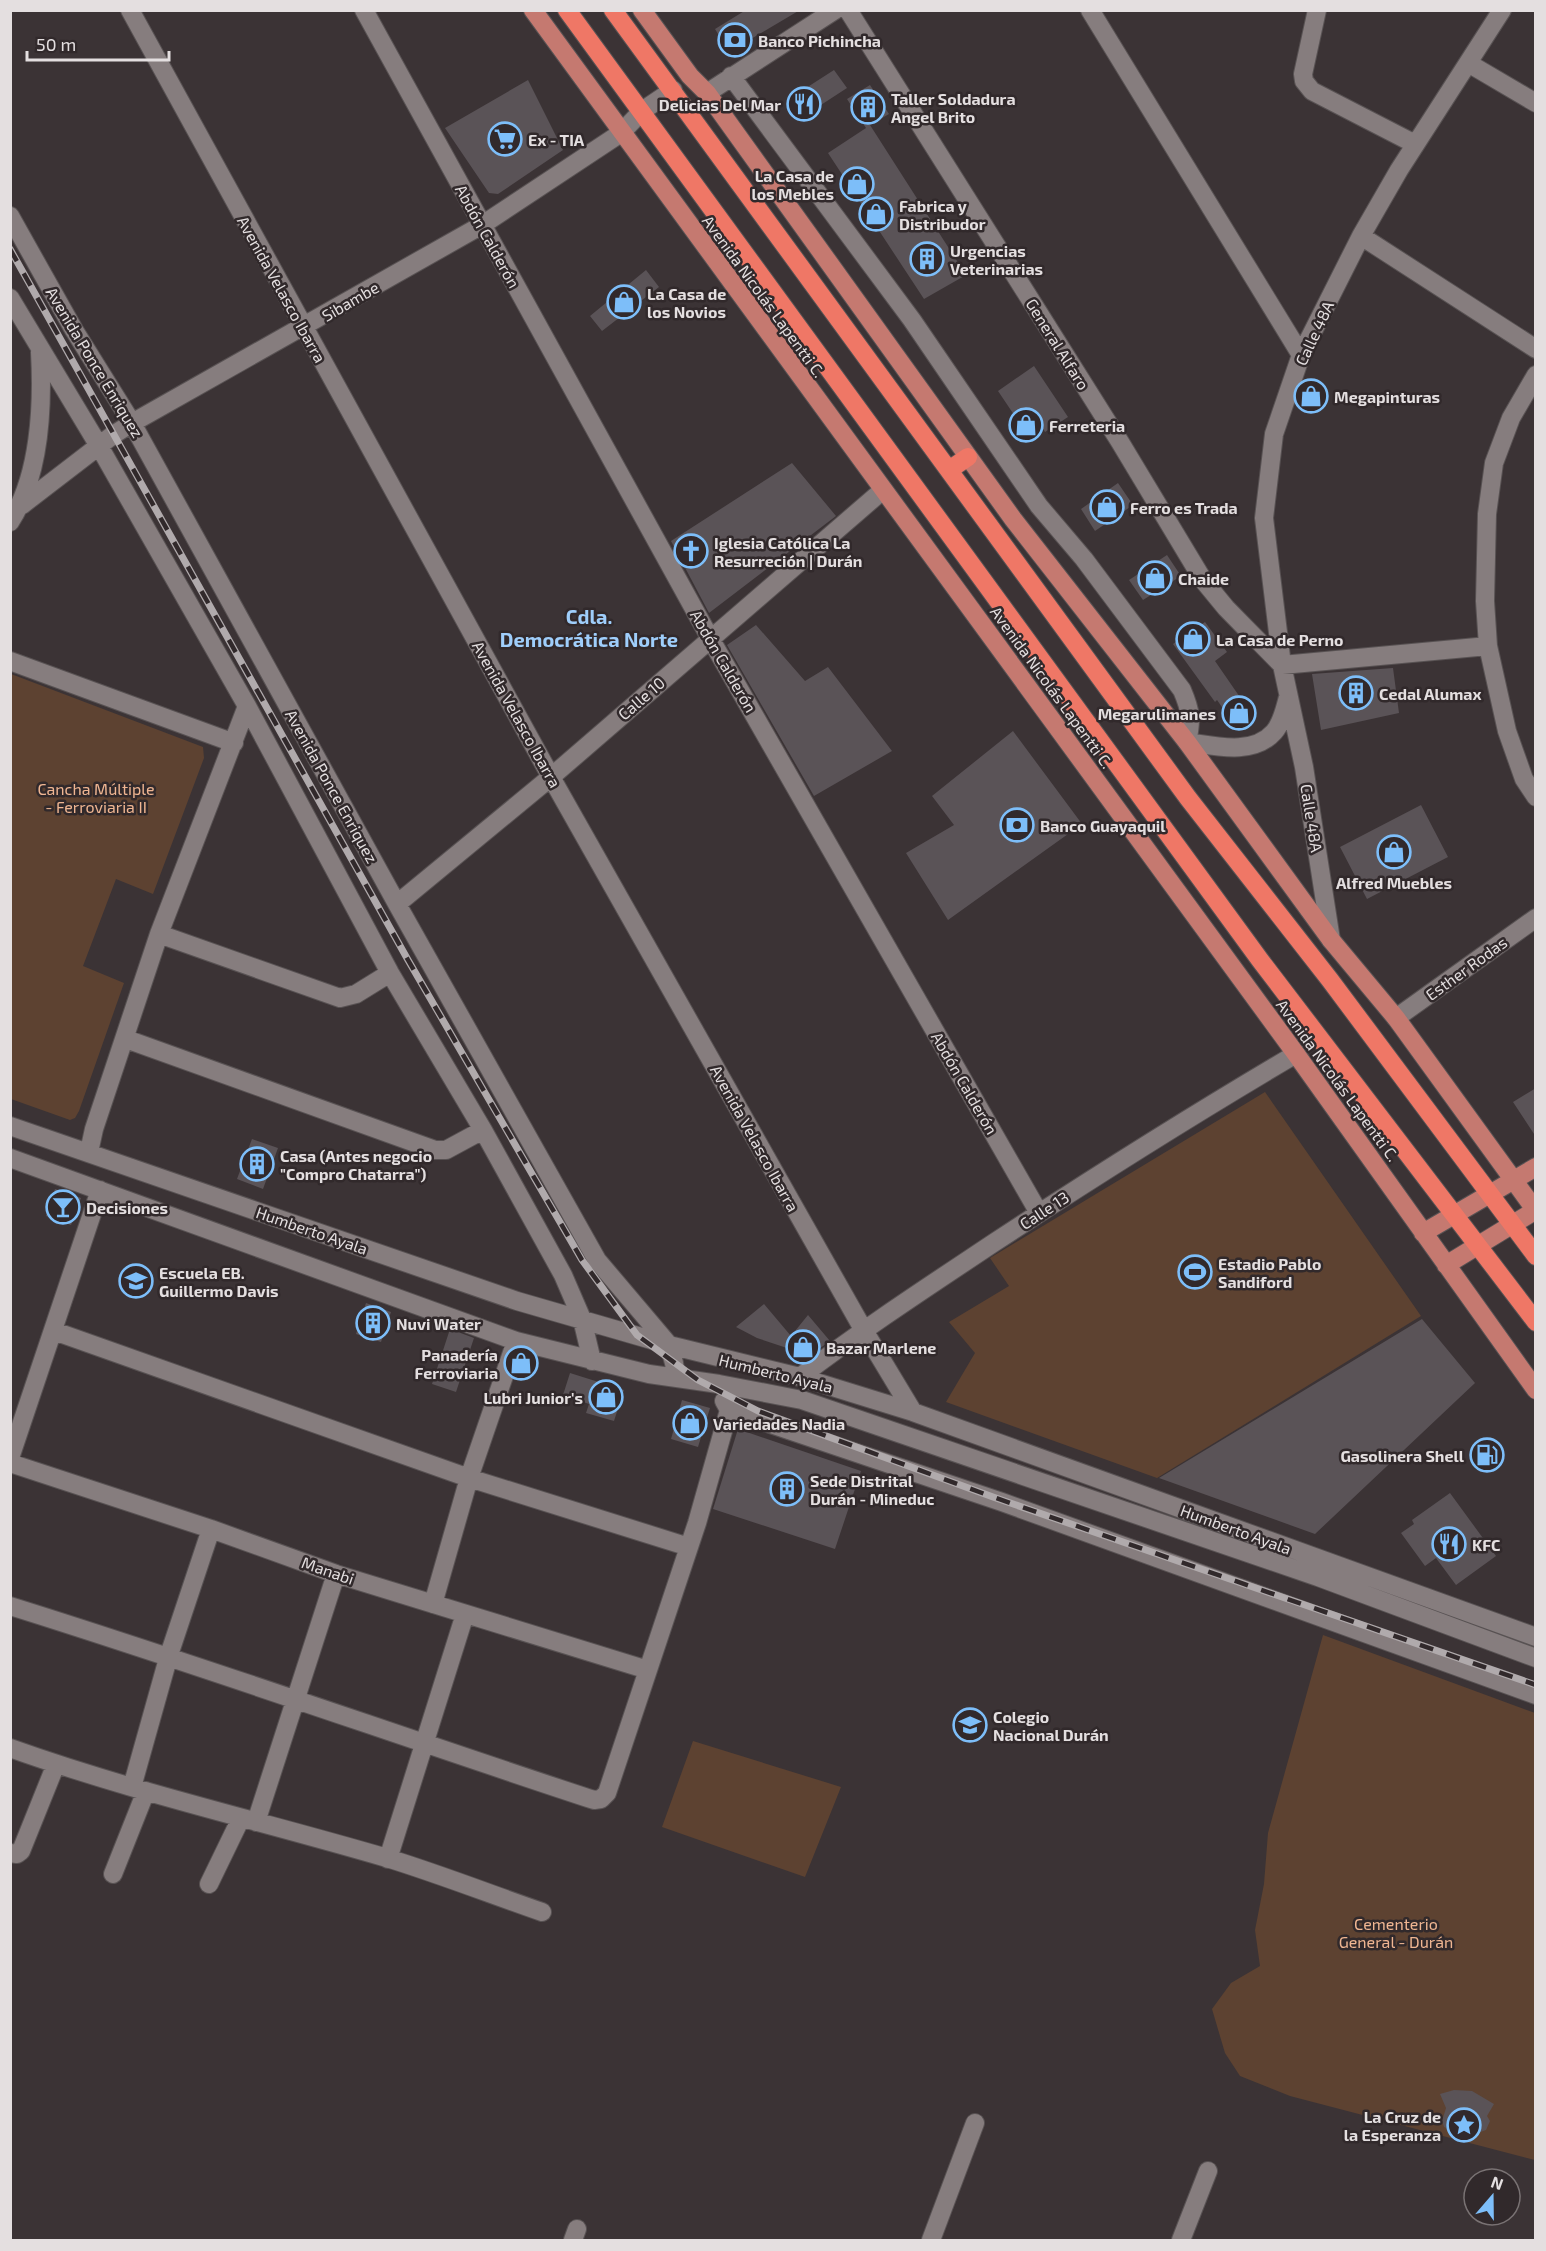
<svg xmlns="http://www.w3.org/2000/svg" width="1546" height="2251" font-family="'Exo 2',sans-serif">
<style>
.green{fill:#5d4231}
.building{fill:#5a5357}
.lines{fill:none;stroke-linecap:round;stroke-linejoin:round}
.minor-casing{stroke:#585253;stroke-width:20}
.major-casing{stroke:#585253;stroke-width:20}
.highway-casing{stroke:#585253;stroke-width:20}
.minor{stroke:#867d7e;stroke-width:18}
.major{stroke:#c57970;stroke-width:18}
.highway{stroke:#ef7766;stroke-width:18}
.rail-casing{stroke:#b0aaac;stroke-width:7}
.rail{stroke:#31292b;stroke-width:4.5;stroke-dasharray:14;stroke-linecap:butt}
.labels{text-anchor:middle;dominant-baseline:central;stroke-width:5;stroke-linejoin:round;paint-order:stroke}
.poi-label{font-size:16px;font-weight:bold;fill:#e4dfe0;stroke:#31292b;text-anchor:start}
.street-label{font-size:16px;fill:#e4dfe0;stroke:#31292b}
.park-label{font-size:16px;fill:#f0b692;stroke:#31292b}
.quarter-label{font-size:20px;font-weight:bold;fill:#9fcefb;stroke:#31292b}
</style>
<rect width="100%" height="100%" fill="#3b3335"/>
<path class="green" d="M11 674 203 747 204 758 153 894 116 879 83 966 124 983 79 1111 75 1118 70 1120 11 1099Z
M1265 1092 1421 1316 1157 1478 946 1402 975 1353 949 1322 1009 1286 990 1258Z
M1323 1635 1535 1713V2160L1290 2096 1240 2076 1225 2053 1212 2009 1231 1983 1260 1966 1255 1930 1264 1884 1268 1833Z
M693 1741 841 1787 805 1877 662 1827Z"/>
<path class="building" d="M746 10H800L729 52 715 29Z
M834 70 847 88 804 116 792 97Z
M528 80 563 150 498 194 489 193 445 128Z
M870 85 889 114 870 125 966 275 924 299 828 153 866 128 847 99Z
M646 270 659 287 602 331 590 316Z
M1034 366 1068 417 1045 432 1041 425 1027 434 998 391Z
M792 463 836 516 709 613 671 541Z
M1118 483 1133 505 1095 531 1081 509Z
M1167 555 1181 576 1143 600 1129 580Z
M1205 622 1227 652 1215 661 1255 719 1238 730 1217 700 1215 702 1173 644Z
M756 625 805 681 828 667 892 751 814 796 727 645Z
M1393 668 1399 713 1321 730 1312 674Z
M1013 731 1082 824 948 920 906 853 954 825 932 796Z
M1421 805 1448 857 1367 899 1340 847Z
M1536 1088V1137L1513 1102Z
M252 1139 278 1148 263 1189 237 1179Z
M55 1189 81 1198 71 1225 46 1216Z
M366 1303 391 1312 381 1342 356 1334Z
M764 1304 791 1336 808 1315 830 1341 816 1351H803L805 1354 757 1338 736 1327Z
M1422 1319 1475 1383 1315 1534 1159 1478Z
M450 1329 474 1338 456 1392 432 1384Z
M570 1373 624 1390 614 1421 586 1413 589 1404 563 1395Z
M682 1400 710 1408 698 1447 671 1439Z
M738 1429 861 1471 835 1549 713 1509Z
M1450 1493 1496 1556 1456 1585 1436 1558 1425 1566 1401 1533 1414 1524 1412 1520Z
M1454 2090 1472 2091 1494 2104 1487 2116 1490 2121 1486 2130 1466 2137 1444 2127 1442 2121 1446 2108 1440 2094Z"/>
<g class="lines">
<defs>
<path id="minor" d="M130 10 551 777 863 1329 913 1412
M364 10 710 638 1039 1213
M848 10 1120 442 1203 580 1226 608 1282 665 1488 646
M1090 10 1301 355
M1317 10 1303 74 1304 81 1312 91 1415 144
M1468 63 1536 103
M731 76 912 320 1039 506 1084 559 1182 690C1191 711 1192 720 1187 742 1215 746 1253 756 1274 732 1282 723 1285 708 1288 697
M707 93 835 10
M10 216 74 330 132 423 397 904 597 1260 669 1345 674 1363 676 1377
M1361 236 1536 349
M10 298 99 446 247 706 390 973 483 1130 563 1275 582 1319 592 1361
M1536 375 1511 418 1494 463 1487 514 1485 601 1488 646 1507 731 1524 779 1536 797
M22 505 113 435 132 423 482 225 621 133 642 111 673 90
M10 522C40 476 43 405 40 352
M10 661 234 743
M397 904 551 777 883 490
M159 934 340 998 356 994 390 973
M1331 940 1304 767 1282 665 1264 518 1274 434 1301 355 1361 236 1399 170 1502 10
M1396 1018 1536 918
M126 1039 435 1150H446L483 1130
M10 1126 517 1301 669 1345 800 1377 913 1412 1536 1637
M89 1152 94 1129 159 934 247 706
M10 1158 516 1341 649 1374 719 1384 802 1400 1318 1577 1536 1658
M54 1331 469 1478 689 1547
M800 1377C863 1329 929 1286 995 1242 1094 1177 1194 1114 1296 1054
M724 1401 729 1410 1002 1502 1536 1695
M10 1458 100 1190
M10 1463 211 1529 336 1574 648 1670
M433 1604 469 1478 516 1341
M10 1606C206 1667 399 1736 594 1800L601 1799 607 1793 697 1523 729 1410
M10 1748C133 1792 261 1821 387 1858 439 1874 490 1894 542 1912
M132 1787 169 1655 211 1529
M256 1822 336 1574
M10 1853 17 1854 21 1851 56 1764
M388 1859 465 1614
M113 1874 146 1791
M209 1884 241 1818
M573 2240 577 2229
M931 2240 975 2123
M1181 2240 1208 2171"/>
<path id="major" d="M533 10 1296 1054 1536 1390
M642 10 690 76 707 93 1013 519 1187 742 1331 940 1396 1018 1536 1211
M1423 1233 1536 1167
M1446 1265 1536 1210"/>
<path id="highway" d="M567 10 1260 960 1536 1322
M613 10 1188 798 1330 980 1536 1256
M949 470 968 457"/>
</defs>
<use href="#minor" class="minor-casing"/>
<use href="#major" class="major-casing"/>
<use href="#highway" class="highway-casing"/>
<use href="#minor" class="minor"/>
<use href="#major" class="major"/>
<use href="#highway" class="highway"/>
<defs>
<path id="rail" d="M10 249 408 960 582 1260 637 1335 698 1380 758 1411 993 1497 1536 1685"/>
</defs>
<use href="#rail" class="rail-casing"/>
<use href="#rail" class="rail"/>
</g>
<defs>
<symbol id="bank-ring" viewBox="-11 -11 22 22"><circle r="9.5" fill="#31292b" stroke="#7dbef9" stroke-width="1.5"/><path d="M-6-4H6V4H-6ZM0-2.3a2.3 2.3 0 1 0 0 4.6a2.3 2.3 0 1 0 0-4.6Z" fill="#7dbef9"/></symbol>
<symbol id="restaurant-ring" viewBox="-11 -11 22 22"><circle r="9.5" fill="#31292b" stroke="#7dbef9" stroke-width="1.5"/><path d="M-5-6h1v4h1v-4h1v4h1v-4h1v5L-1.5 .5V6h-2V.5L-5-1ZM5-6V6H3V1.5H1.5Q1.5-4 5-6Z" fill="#7dbef9"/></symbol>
<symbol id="building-ring" viewBox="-11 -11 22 22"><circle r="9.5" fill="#31292b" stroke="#7dbef9" stroke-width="1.5"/><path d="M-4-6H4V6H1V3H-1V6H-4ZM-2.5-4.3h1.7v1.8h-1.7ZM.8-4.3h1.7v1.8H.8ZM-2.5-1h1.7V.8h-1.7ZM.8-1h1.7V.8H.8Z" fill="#7dbef9"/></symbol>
<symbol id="supermarket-ring" viewBox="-11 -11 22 22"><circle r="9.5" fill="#31292b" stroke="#7dbef9" stroke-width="1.5"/><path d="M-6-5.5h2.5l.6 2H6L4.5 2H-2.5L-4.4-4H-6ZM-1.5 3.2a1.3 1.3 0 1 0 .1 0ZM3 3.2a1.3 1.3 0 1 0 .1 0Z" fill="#7dbef9"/></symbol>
<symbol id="shop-ring" viewBox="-11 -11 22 22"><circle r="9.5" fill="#31292b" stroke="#7dbef9" stroke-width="1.5"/><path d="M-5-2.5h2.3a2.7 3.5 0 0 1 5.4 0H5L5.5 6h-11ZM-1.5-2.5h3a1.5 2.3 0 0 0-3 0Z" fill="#7dbef9"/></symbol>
<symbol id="church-ring" viewBox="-11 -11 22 22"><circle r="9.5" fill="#31292b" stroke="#7dbef9" stroke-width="1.5"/><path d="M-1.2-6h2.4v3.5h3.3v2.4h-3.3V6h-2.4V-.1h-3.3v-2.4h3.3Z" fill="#7dbef9"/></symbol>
<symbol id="bar-ring" viewBox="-11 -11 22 22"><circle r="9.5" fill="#31292b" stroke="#7dbef9" stroke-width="1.5"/><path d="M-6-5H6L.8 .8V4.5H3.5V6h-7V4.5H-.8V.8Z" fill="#7dbef9"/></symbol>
<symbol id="stadium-ring" viewBox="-11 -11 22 22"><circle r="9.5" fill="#31292b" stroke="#7dbef9" stroke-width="1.5"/><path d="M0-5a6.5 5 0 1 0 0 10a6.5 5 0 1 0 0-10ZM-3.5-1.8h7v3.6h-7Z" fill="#7dbef9"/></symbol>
<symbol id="school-ring" viewBox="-11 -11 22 22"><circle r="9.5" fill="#31292b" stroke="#7dbef9" stroke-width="1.5"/><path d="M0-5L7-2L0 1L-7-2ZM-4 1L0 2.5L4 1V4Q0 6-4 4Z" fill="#7dbef9"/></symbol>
<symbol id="fuel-ring" viewBox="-11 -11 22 22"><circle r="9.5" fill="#31292b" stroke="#7dbef9" stroke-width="1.5"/><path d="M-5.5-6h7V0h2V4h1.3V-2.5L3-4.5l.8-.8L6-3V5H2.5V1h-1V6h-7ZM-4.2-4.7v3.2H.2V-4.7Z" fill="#7dbef9"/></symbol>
<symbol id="sight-ring" viewBox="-11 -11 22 22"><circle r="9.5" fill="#31292b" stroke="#7dbef9" stroke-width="1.5"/><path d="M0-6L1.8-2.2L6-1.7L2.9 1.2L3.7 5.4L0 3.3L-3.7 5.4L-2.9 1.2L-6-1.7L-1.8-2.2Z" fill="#7dbef9"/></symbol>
</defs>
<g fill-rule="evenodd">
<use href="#bank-ring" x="716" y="21" width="38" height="38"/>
<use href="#restaurant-ring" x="785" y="85" width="38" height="38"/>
<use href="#building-ring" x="849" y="88" width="38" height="38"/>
<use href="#supermarket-ring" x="486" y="120" width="38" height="38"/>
<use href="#shop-ring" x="838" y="165" width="38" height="38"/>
<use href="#shop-ring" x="857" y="195" width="38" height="38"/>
<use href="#building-ring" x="908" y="240" width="38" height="38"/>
<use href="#shop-ring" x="605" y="283" width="38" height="38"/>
<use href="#shop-ring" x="1292" y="377" width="38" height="38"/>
<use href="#shop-ring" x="1007" y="406" width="38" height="38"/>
<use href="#shop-ring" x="1088" y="488" width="38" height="38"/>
<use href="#church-ring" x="672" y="532" width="38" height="38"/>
<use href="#shop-ring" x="1136" y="559" width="38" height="38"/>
<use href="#shop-ring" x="1174" y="620" width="38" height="38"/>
<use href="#building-ring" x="1337" y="674" width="38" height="38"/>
<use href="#shop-ring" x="1220" y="694" width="38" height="38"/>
<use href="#bank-ring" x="998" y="806" width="38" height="38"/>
<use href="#shop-ring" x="1375" y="833" width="38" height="38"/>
<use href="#building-ring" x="238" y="1145" width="38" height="38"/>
<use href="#bar-ring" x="44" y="1188" width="38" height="38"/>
<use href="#stadium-ring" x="1176" y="1253" width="38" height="38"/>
<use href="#school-ring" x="117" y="1262" width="38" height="38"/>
<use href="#building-ring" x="354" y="1304" width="38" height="38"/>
<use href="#shop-ring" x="784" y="1328" width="38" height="38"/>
<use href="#shop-ring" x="502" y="1344" width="38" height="38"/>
<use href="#shop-ring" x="587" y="1378" width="38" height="38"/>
<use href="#shop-ring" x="671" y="1404" width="38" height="38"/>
<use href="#fuel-ring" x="1468" y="1436" width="38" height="38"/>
<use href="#building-ring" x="768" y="1470" width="38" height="38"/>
<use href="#restaurant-ring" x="1430" y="1525" width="38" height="38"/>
<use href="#school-ring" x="951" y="1706" width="38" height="38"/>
<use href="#sight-ring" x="1445" y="2106" width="38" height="38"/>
</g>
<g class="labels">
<g class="poi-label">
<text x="758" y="40">Banco Pichincha</text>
<text x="891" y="98">Taller Soldadura<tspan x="891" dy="18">Angel Brito</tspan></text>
<text x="781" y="104" text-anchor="end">Delicias Del Mar</text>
<text x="528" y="139">Ex - TIA</text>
<text x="834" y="175" text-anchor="end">La Casa de<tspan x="834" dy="18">los Mebles</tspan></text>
<text x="899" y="205">Fabrica y<tspan x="899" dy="18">Distribudor</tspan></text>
<text x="950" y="250">Urgencias<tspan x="950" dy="18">Veterinarias</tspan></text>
<text x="647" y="293">La Casa de<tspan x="647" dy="18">los Novios</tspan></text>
<text x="1334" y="396">Megapinturas</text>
<text x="1049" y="425">Ferreteria</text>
<text x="1130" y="507">Ferro es Trada</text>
<text x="714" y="542">Iglesia Católica La<tspan x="714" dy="18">Resurreción | Durán</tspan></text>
<text x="1178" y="578">Chaide</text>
<text x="1216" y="639">La Casa de Perno</text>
<text x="1379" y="693">Cedal Alumax</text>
<text x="1216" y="713" text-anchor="end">Megarulimanes</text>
<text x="1040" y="825">Banco Guayaquil</text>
<text x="1394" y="882" text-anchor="middle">Alfred Muebles</text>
<text x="280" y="1155">Casa (Antes negocio<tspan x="280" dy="18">"Compro Chatarra")</tspan></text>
<text x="86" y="1207">Decisiones</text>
<text x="1218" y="1263">Estadio Pablo<tspan x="1218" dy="18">Sandiford</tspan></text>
<text x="159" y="1272">Escuela EB.<tspan x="159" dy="18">Guillermo Davis</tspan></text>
<text x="396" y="1323">Nuvi Water</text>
<text x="826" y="1347">Bazar Marlene</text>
<text x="498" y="1354" text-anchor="end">Panadería<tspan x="498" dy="18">Ferroviaria</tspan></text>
<text x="583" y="1397" text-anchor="end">Lubri Junior's</text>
<text x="713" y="1423">Variedades Nadia</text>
<text x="1464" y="1455" text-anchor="end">Gasolinera Shell</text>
<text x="810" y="1480">Sede Distrital<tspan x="810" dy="18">Durán - Mineduc</tspan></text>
<text x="1472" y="1544">KFC</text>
<text x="993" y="1716">Colegio<tspan x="993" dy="18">Nacional Durán</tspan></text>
<text x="1441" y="2116" text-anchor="end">La Cruz de<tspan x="1441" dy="18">la Esperanza</tspan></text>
</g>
<g class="street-label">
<text transform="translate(488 236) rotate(61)">Abdón Calderón</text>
<text transform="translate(282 289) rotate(61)">Avenida Velasco Ibarra</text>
<text transform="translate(764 296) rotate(54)">Avenida Nicolás Lapentti C.</text>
<text transform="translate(350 301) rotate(-30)">Sibambe</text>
<text transform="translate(1314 333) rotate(-65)">Calle 48A</text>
<text transform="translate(1058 344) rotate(58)">General Alfaro</text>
<text transform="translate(95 362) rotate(59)">Avenida Ponce Enriquez</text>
<text transform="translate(724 661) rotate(60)">Abdón Calderón</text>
<text transform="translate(1052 687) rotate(54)">Avenida Nicolás Lapentti C.</text>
<text transform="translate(641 698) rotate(-41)">Calle 10</text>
<text transform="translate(517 714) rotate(61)">Avenida Velasco Ibarra</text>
<text transform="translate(332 786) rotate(61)">Avenida Ponce Enriquez</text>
<text transform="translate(1312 818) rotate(81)">Calle 48A</text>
<text transform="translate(1466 968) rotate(-36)">Esther Rodas</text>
<text transform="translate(1338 1080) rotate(54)">Avenida Nicolás Lapentti C.</text>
<text transform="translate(965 1083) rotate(60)">Abdón Calderón</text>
<text transform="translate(755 1138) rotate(61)">Avenida Velasco Ibarra</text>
<text transform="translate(1044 1210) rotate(-33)">Calle 13</text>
<text transform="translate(312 1230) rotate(19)">Humberto Ayala</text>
<text transform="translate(776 1373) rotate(14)">Humberto Ayala</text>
<text transform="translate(1236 1529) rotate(20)">Humberto Ayala</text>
<text transform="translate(328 1570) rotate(19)">Manabi</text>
</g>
<g class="park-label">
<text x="96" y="788">Cancha Múltiple<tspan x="96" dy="18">- Ferroviaria II</tspan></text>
<text x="1396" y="1923">Cementerio<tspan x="1396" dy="18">General - Durán</tspan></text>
</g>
<g class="quarter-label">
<text x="589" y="616">Cdla.<tspan x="589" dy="23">Democrática Norte</tspan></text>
</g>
</g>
<rect width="1546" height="2251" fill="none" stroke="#e4dfe0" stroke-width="24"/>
<g transform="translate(1492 2197) rotate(20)"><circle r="28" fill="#31292b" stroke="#797273" stroke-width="1.5"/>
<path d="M0-4.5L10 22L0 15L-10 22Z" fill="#7dbef9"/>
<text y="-9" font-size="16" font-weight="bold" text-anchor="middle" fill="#e4dfe0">N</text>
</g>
<path d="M27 51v9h142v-9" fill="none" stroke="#e4dfe0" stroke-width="3"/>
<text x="36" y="51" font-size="18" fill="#e4dfe0" stroke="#31292b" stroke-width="4.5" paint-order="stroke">50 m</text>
</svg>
